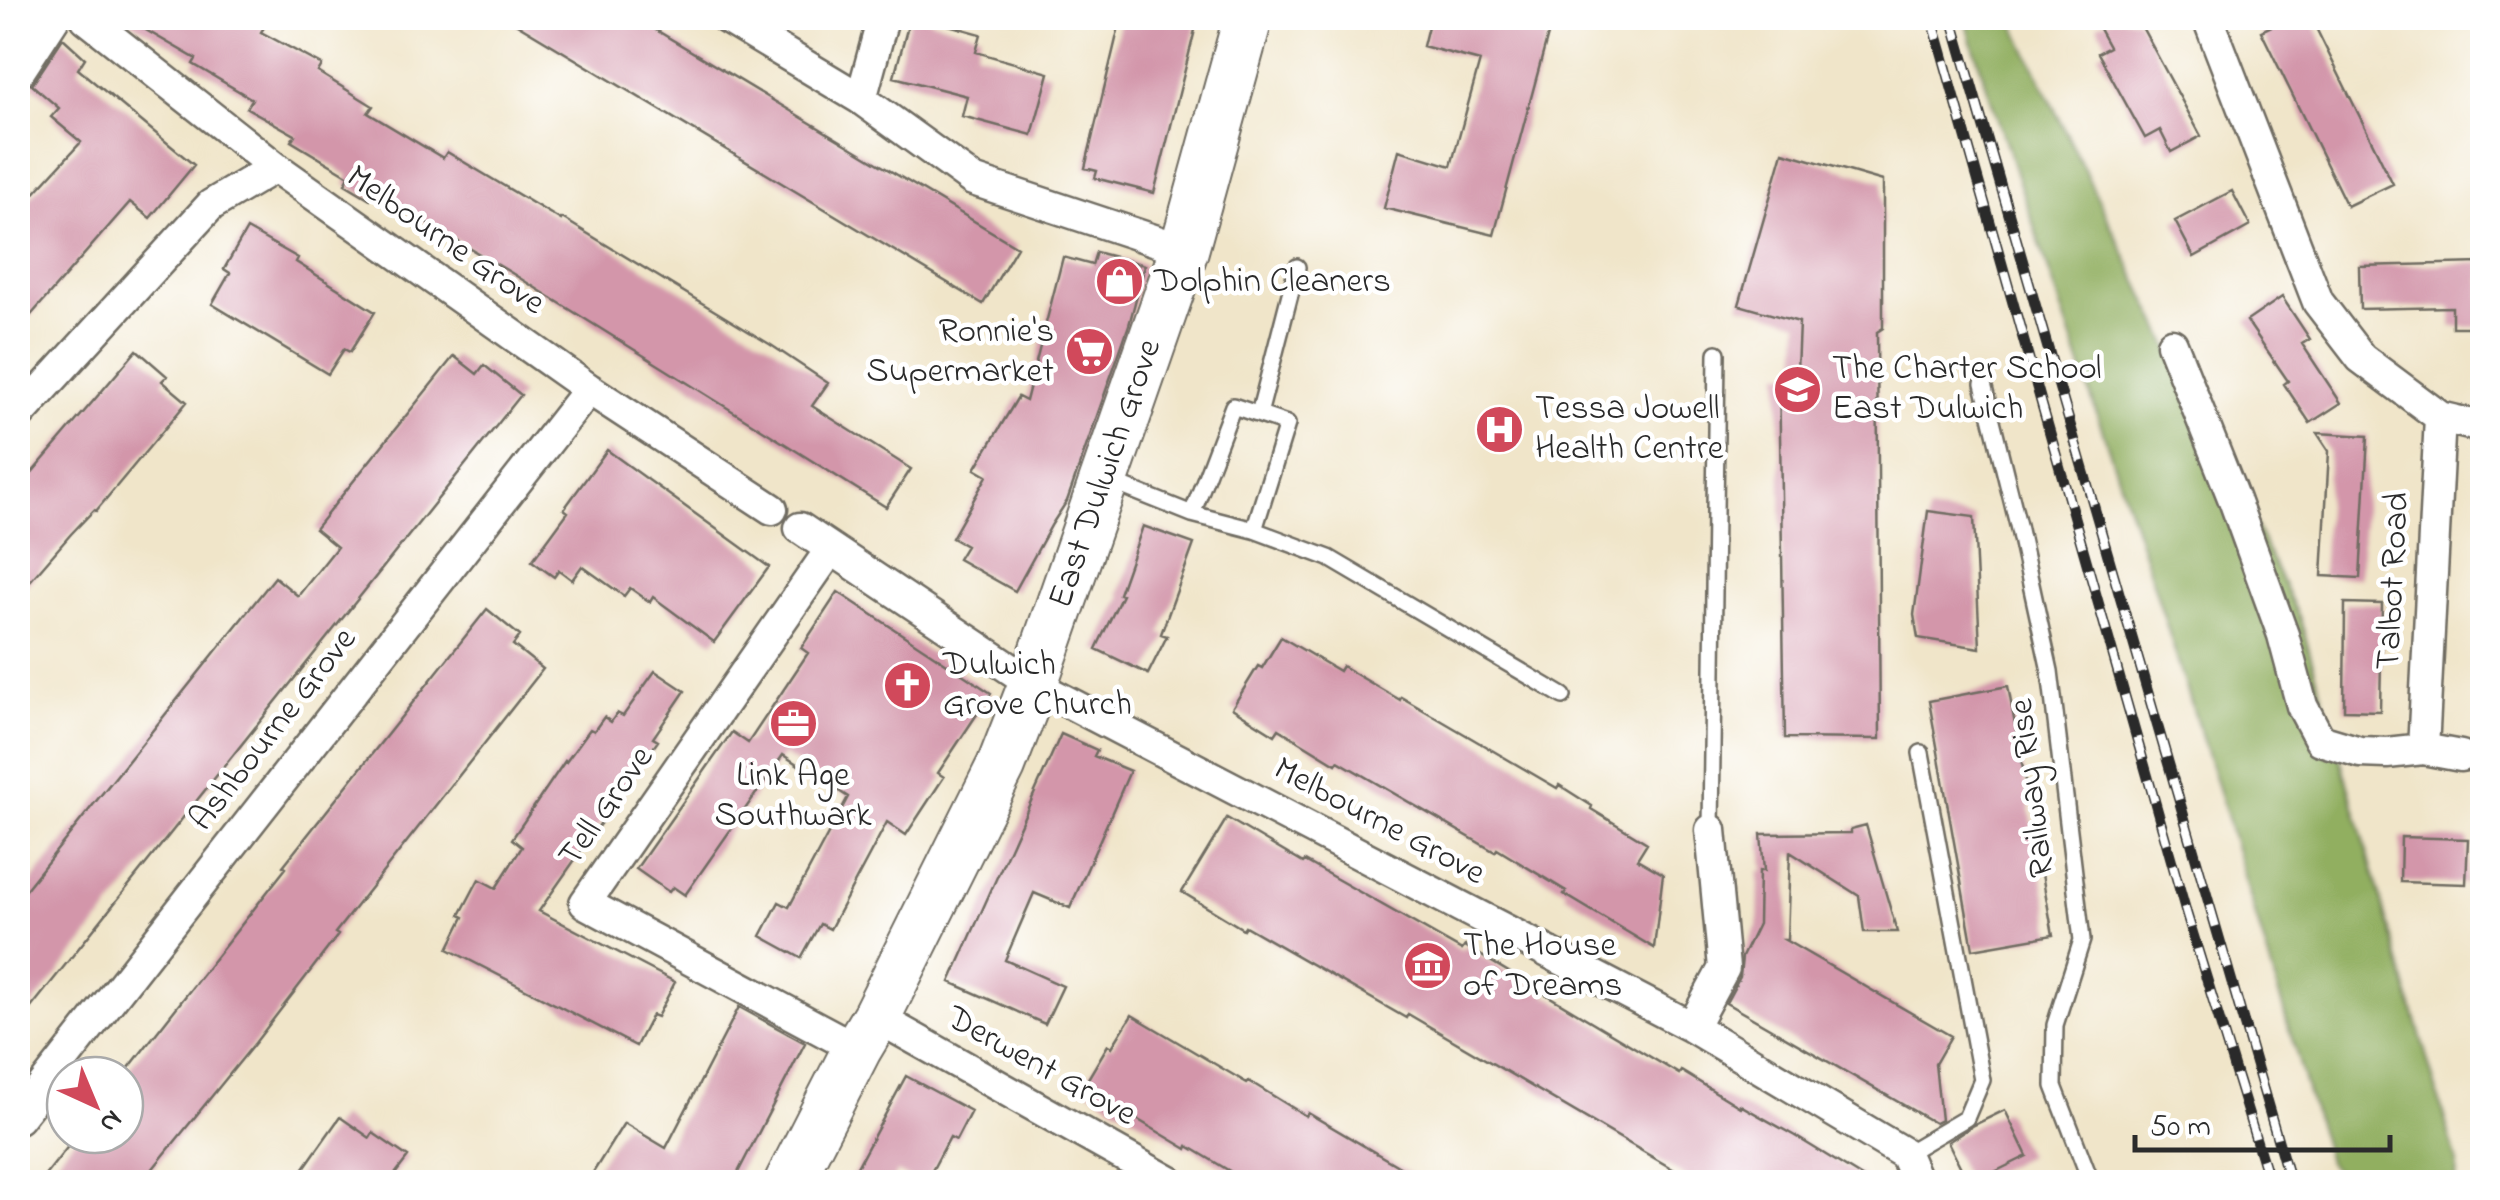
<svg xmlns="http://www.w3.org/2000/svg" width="2500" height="1200" font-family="'Indie Flower',sans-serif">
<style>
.forest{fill:#91af61;stroke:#5e6d46;stroke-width:2.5}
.building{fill:#d396aa}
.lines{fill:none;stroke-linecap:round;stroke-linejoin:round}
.service-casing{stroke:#706c62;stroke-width:20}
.minor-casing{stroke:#706c62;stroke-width:35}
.primary-casing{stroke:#706c62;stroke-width:52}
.service{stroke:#fff;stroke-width:15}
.minor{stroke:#fff;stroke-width:30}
.primary{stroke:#fff;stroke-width:48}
.rail-casing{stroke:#2b2b2b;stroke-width:11}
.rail{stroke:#fff;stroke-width:8;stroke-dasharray:22;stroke-linecap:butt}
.labels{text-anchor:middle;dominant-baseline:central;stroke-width:9;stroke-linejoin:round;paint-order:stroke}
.street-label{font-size:35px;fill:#2b2b2b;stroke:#fff}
.poi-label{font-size:35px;fill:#2b2b2b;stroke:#fff;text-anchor:start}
</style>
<rect width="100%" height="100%" fill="#fff"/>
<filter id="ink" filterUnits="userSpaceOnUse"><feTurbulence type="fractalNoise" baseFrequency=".01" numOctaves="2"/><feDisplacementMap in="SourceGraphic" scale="20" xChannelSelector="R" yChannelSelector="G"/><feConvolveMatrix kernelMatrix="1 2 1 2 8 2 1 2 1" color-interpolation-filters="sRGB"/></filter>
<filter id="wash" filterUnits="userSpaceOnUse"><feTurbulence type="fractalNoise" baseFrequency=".0048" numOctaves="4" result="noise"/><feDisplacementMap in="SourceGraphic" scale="40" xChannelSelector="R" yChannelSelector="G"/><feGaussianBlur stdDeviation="2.25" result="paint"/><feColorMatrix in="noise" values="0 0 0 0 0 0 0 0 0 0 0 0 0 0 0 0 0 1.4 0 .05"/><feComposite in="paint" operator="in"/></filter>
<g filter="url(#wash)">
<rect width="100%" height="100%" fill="#f0e5c9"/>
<path class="forest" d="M1966 18H2011L2300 619 2457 1162 2456 1182H2345L2328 1161 2221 798 2145 557 1972 42Z"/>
<g id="blocks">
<path class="building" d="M125 18H270L261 32 322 65 318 72 373 106 368 113 443 158 447 152 561 220 562 218 771 345 828 383 812 406 911 469 886 507 510 272 374 192 370 199 345 184 349 176 291 141 295 135 247 108 252 99 193 64 196 59Z
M507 18H636L1017 247 983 304Z
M910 18H923L981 34 976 52 1049 73 1032 135 962 116 967 96 894 77Z
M1121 18H1198L1154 193 1095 178 1097 171 1085 168Z
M1430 18H1509L1549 31 1494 235 1384 208 1399 150 1451 166 1480 61 1423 46Z
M2112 18H2137L2201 136 2171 152 2160 130 2145 138 2098 53 2109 47 2097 25Z
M2288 18H2311L2393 184 2347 206 2261 31Z
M63 38 85 58 78 69 194 165 150 218 130 202 18 330V211L81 142 51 117 59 108 32 85Z
M1783 152 1883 181V328L1877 332 1880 739 1785 738 1779 373 1797 372 1799 322 1739 305Z
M2232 191 2250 226 2194 257 2175 221Z
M247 229 298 258 296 262 375 312 350 352 344 349 328 374 212 304 230 273 224 269Z
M1096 252 1145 265 1129 325 1067 501 1052 524 1015 591 958 559 966 546 952 538 987 476 975 469 1018 397 1026 401 1063 257 1092 265Z
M2482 263V327H2452V307L2360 309 2359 266Z
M2282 297 2310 339 2302 344 2341 403 2310 423 2284 384 2288 381 2247 321Z
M137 350 167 376 162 381 187 402 96 511 94 510 71 534 18 595V489Z
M454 356 477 374 484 365 521 395 18 1024V899L275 577 298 596 337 547 315 529Z
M2317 433 2368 436 2360 578 2322 576 2329 451Z
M607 450 769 567 714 642 653 597 650 602 630 588 624 596 582 566 572 580 559 570 554 577 532 561 568 512 564 509Z
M1928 511 1974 517 1980 648 1918 638 1914 615Z
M1143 526 1194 544 1161 634 1167 636 1148 674 1096 649 1122 595 1119 594Z
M838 592 991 693 938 773 944 777 906 835 887 822 830 929 820 924 801 958 761 936 779 902 789 907 848 797 783 755 685 895 673 887 669 892 636 869 732 732 748 743 808 653 801 648Z
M2345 603 2382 604 2380 711 2344 710Z
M487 609 520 636 513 645 543 669 335 933 338 935 255 1043 142 1182H40L77 1135H125V1073L286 868 283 866Z
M1281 637 1339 671 1342 666 1400 700 1401 697 1557 788 1559 785 1592 806 1591 809 1647 843 1637 859 1663 874 1654 948 1564 894 1566 891 1497 849 1495 852 1338 761 1336 764 1279 729 1275 735 1232 708 1258 666 1262 668Z
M655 671 685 691 653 738 658 741 539 911 675 982 657 1017 652 1015 636 1046 448 949 464 917 460 915 479 879 496 888 522 847 512 839 565 761 566 762 590 729 594 731 604 717 611 722 617 713 623 716Z
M2008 686 2053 935 1973 949 1929 701Z
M1061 734 1097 750 1094 756 1130 771 1070 908 1034 893 1005 960 1063 986 1045 1024 950 982Z
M1227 818 1303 863 1305 861 1462 950 1465 946 1679 1074 1681 1071 1740 1107V1105L1795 1136 1870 1182H1695L1408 1014 1406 1018 1245 926 1243 929 1182 892Z
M1866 825 1897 932H1864L1859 896 1790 852 1787 940H1785L1951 1036 1935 1064 1941 1120 1935 1123 1726 1003 1740 977 1742 957 1758 924 1759 871H1764L1761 834 1851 833V829Z
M2401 837 2468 839 2466 884 2400 882Z
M739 1007 805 1043 733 1182H587L624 1123 666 1148Z
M1132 1015 1247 1083 1249 1081 1306 1116 1308 1113 1425 1182H1248L1188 1146 1187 1149 1083 1087 1108 1045 1112 1047Z
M906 1076 971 1111 956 1140 950 1137 926 1182H917L897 1172 891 1182H849Z
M2005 1110 2027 1156 1974 1182H1968L1948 1142 1974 1125Z
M340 1117 370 1138 373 1133 408 1157 389 1182H294Z"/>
</g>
</g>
<g filter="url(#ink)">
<use href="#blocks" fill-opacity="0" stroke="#706c62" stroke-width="2.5"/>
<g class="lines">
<defs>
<path id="service" d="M1983 384 2018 525 2050 671 2082 940 2055 1025 2054 1086 2091 1182
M1259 414 1297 267
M1107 480 1192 514
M1254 530 1287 424 1233 406 1192 514 1254 530 1329 558 1563 696
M1711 830 1717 353
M1905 1154 1966 1118 1982 1080 1921 753"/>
<path id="minor" d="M86 18 275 167 589 389 772 509
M726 18 861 99 973 180 1184 250
M2208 18 2318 302 2361 358 2440 417 2482 427
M18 73 54 18
M861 99 883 18
M2172 344 2234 500 2283 635 2302 706 2320 740 2360 752 2387 753 2423 749 2461 756
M18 416 211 205 275 167
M800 528 1033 684 1692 1027 1905 1154 1917 1182
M831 549 585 903 857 1049
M2423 749 2440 417
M876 1017 1170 1182
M1692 1027 1724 968 1711 830
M18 1118 589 389"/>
<path id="primary" d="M789 1182 857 1049 876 1017 1001 766 1033 684 1184 250 1248 18"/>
</defs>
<use href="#service" class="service-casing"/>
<use href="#minor" class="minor-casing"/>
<use href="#primary" class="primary-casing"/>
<use href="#service" class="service"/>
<use href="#minor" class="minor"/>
<use href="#primary" class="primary"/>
<defs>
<path id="rail" d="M1932 18 2187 915 2269 1182
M1952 18 2290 1182"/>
</defs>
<use href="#rail" class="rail-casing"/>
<use href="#rail" class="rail"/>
</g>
</g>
<defs>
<symbol id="shop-disc" viewBox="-11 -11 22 22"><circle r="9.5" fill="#d1495b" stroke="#fff"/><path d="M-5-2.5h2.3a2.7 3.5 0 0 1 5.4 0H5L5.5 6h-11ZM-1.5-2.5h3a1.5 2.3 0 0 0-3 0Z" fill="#fff"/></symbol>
<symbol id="supermarket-disc" viewBox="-11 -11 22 22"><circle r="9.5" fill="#d1495b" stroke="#fff"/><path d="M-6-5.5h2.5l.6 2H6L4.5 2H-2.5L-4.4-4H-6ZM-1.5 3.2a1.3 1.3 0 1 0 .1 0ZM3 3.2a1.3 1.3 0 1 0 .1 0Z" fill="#fff"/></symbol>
<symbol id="school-disc" viewBox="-11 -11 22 22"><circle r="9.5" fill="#d1495b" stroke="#fff"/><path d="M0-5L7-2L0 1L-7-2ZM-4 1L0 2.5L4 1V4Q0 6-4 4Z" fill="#fff"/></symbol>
<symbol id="hospital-disc" viewBox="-11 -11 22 22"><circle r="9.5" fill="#d1495b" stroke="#fff"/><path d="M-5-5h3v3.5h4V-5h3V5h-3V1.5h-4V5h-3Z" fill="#fff"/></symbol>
<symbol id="church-disc" viewBox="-11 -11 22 22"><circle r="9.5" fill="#d1495b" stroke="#fff"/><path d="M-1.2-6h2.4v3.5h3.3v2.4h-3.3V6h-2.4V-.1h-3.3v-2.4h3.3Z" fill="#fff"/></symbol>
<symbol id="office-disc" viewBox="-11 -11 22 22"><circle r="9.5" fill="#d1495b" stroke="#fff"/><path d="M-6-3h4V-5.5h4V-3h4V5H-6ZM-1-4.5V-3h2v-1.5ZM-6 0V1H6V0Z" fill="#fff"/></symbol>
<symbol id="museum-disc" viewBox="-11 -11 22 22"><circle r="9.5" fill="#d1495b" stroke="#fff"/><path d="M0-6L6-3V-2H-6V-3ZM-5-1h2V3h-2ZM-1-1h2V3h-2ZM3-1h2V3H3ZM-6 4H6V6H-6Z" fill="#fff"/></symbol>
</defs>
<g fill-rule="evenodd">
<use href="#shop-disc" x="1092" y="254" width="55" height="55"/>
<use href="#supermarket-disc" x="1062" y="324" width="55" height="55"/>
<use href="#school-disc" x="1770" y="362" width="55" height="55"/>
<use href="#hospital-disc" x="1472" y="402" width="55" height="55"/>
<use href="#church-disc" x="880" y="658" width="55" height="55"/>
<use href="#office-disc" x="766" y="696" width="55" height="55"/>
<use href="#museum-disc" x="1400" y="938" width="55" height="55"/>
</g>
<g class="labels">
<g class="street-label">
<text transform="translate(445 241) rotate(35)">Melbourne Grove</text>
<text transform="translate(1106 474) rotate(-71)">East Dulwich Grove</text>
<text transform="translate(2394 581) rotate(-87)">Talbot Road</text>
<text transform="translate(274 730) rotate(-52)">Ashbourne Grove</text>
<text transform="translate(2033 788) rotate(-97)">Railway Rise</text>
<text transform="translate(607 807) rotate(-55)">Tell Grove</text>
<text transform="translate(1379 822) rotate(28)">Melbourne Grove</text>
<text transform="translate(1041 1067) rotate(29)">Derwent Grove</text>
</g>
<g class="poi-label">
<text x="1154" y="282">Dolphin Cleaners</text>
<text x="1054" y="332" text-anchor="end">Ronnie's<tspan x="1054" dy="40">Supermarket</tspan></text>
<text x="1832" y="369">The Charter School<tspan x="1832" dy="40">East Dulwich</tspan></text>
<text x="1535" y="409">Tessa Jowell<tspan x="1535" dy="40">Health Centre</tspan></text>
<text x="943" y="665">Dulwich<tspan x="943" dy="40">Grove Church</tspan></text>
<text x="793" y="776" text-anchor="middle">Link Age<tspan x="793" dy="40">Southwark</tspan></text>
<text x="1463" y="946">The House<tspan x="1463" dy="40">of Dreams</tspan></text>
</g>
</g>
<rect width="2500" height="1200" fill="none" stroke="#fff" stroke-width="60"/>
<g transform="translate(95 1105) rotate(136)"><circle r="48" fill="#ffffff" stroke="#aaaaaa" stroke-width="2.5"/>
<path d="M0-8L18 38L0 25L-18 38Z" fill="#d1495b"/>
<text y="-15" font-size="28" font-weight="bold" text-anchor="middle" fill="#2b2b2b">N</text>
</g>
<path d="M2135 1135v15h255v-15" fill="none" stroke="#2b2b2b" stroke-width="5"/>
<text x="2150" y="1135" font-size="30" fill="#2b2b2b" stroke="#ffffff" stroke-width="8" paint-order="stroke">50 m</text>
</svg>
